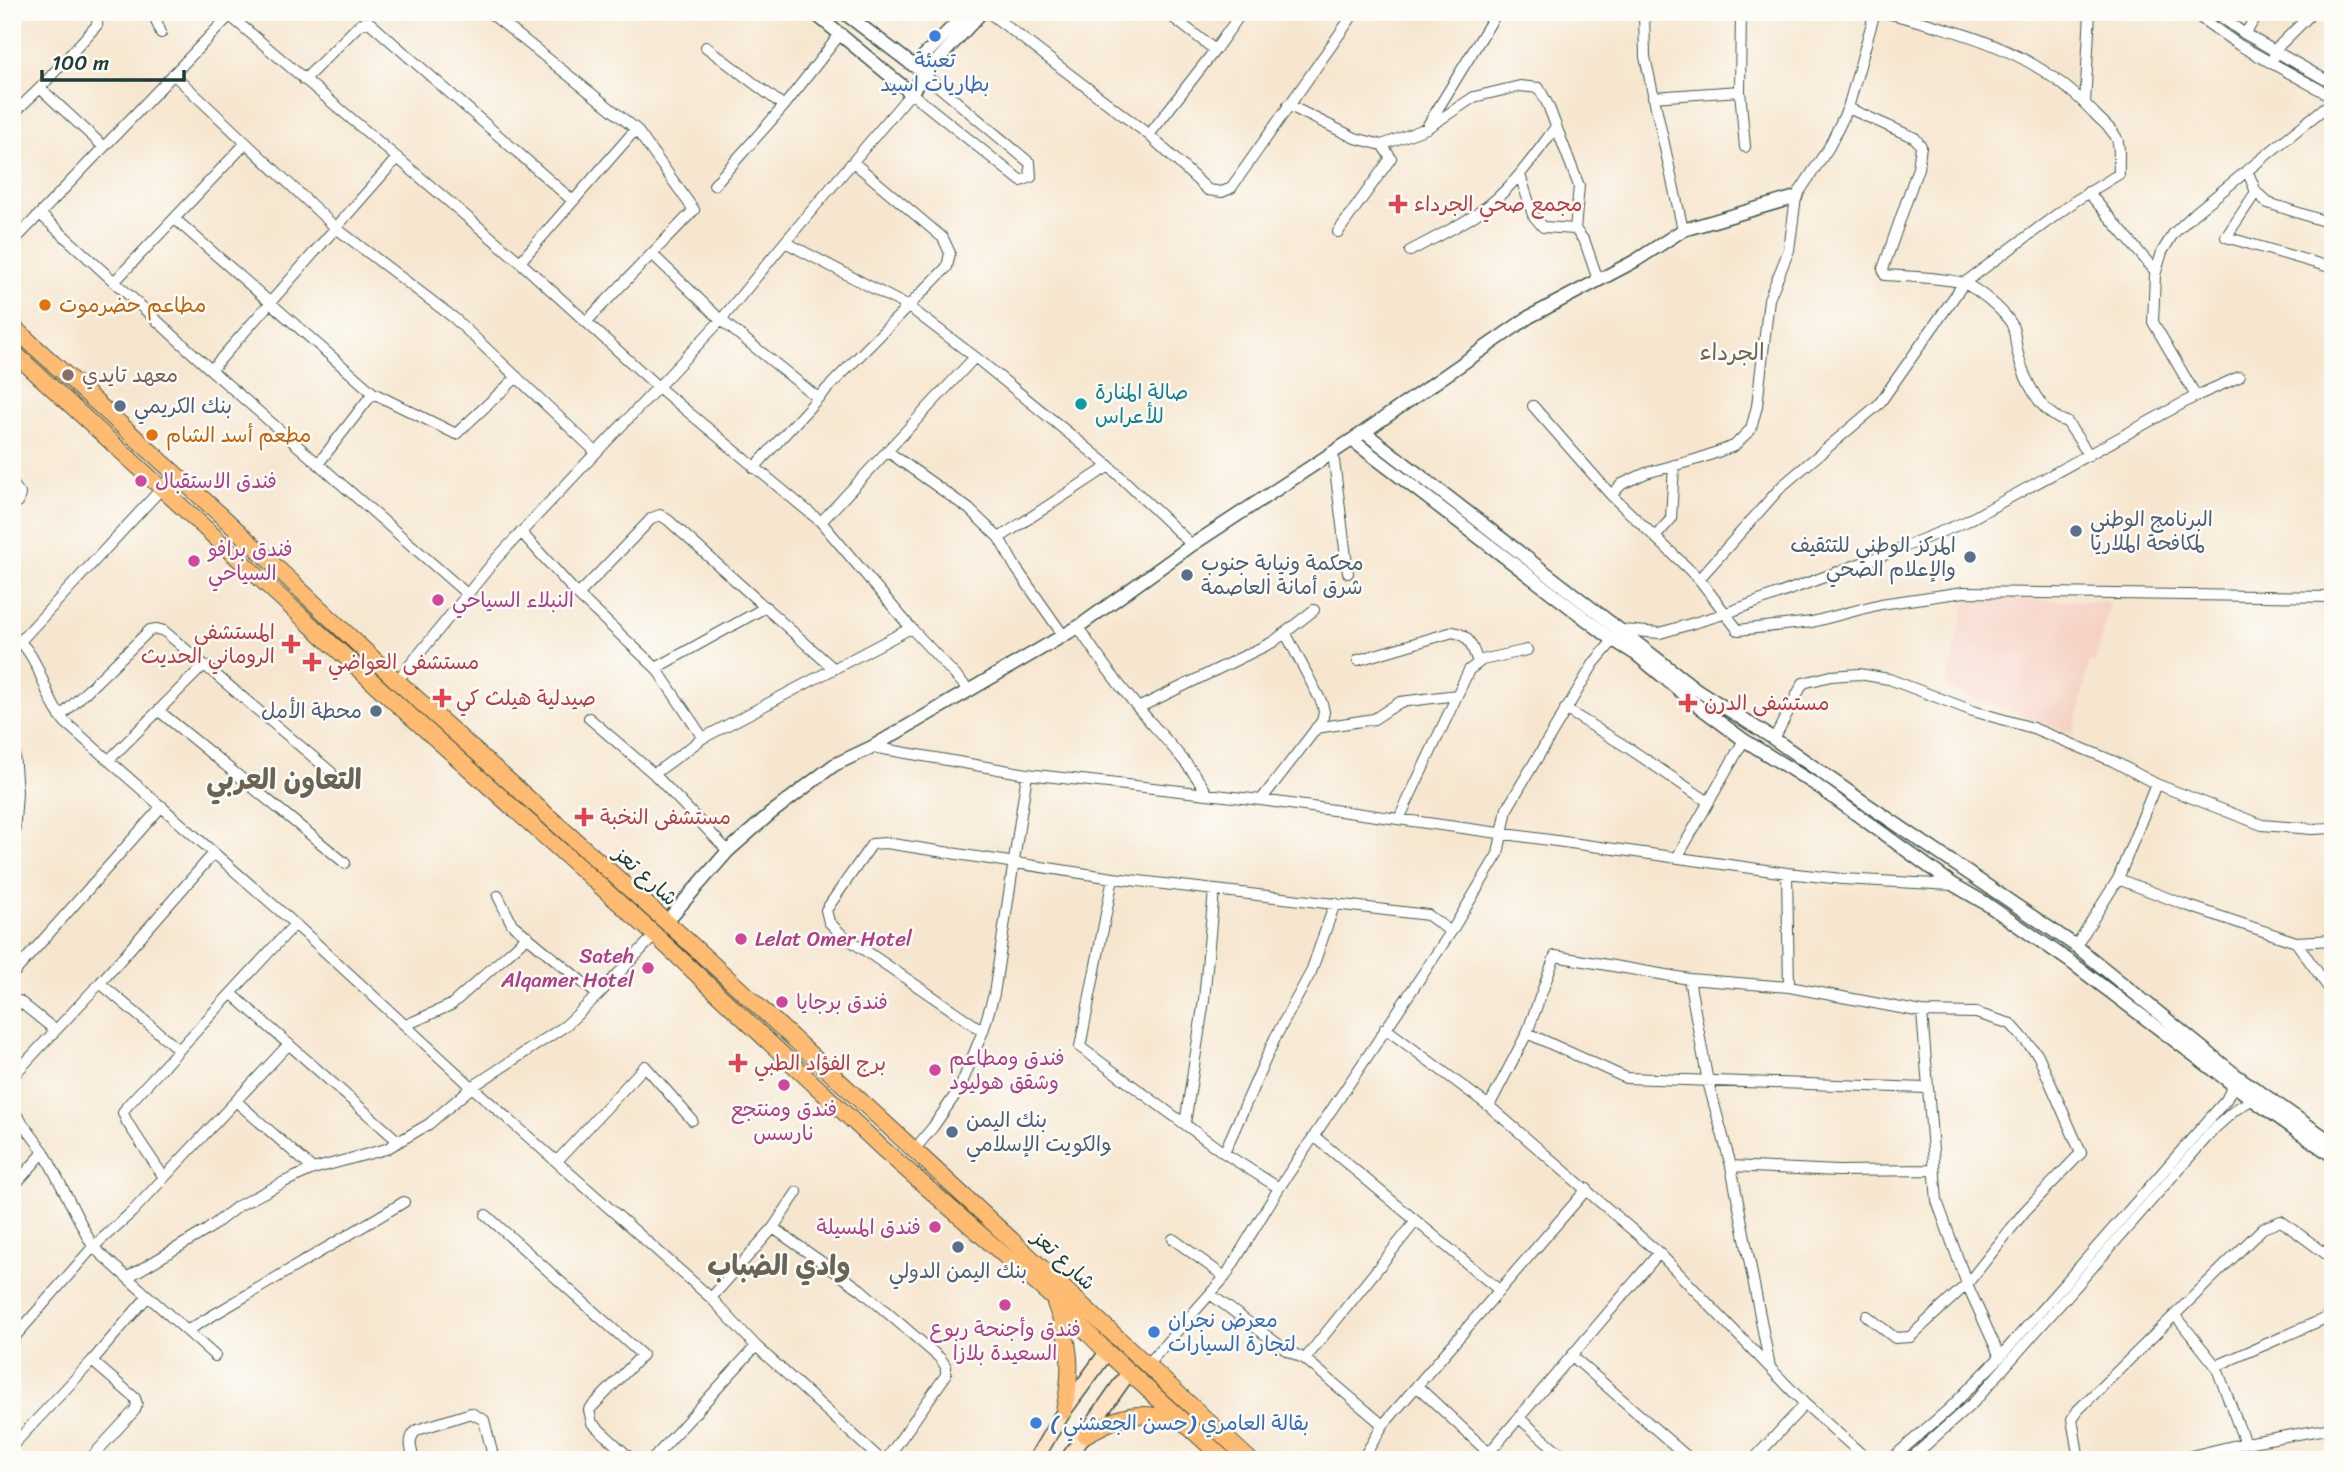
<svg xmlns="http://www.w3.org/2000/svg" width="2345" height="1472" font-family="Sriracha,'Playpen Sans Arabic',sans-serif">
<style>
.built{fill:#f6d2c5}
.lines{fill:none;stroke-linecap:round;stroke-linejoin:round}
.minor-casing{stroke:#3f564b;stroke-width:12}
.tertiary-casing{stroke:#3f564b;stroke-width:15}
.secondary-casing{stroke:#3f564b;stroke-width:17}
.trunk-casing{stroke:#3f564b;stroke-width:18}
.minor{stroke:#fff;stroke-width:10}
.tertiary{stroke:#fff;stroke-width:12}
.secondary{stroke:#ffe4c6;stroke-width:14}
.trunk{stroke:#febb71;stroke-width:16}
.shop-dot{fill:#3f7fe0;stroke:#fdfcf7;stroke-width:2.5}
.health-dot{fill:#e0444e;stroke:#fdfcf7;stroke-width:2.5}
.food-dot{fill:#e8710a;stroke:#fdfcf7;stroke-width:2.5}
.education-dot{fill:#8d6e63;stroke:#fdfcf7;stroke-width:2.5}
.culture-dot{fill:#0f9aa8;stroke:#fdfcf7;stroke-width:2.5}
.service-dot{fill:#5c6f8a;stroke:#fdfcf7;stroke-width:2.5}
.hotel-dot{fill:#d1479c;stroke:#fdfcf7;stroke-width:2.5}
.labels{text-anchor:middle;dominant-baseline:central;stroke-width:5;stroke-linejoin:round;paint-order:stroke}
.shop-label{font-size:21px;fill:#366cbe;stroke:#fdfcf7;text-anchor:start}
.health-label{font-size:21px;fill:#be3a42;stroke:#fdfcf7;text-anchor:start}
.food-label{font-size:21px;fill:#c56008;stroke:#fdfcf7;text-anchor:start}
.education-label{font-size:21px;fill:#785e54;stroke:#fdfcf7;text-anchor:start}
.culture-label{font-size:21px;fill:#0d838f;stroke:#fdfcf7;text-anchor:start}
.service-label{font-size:21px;fill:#4e5e75;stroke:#fdfcf7;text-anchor:start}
.hotel-label{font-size:21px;fill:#b23c85;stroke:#fdfcf7;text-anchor:start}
.street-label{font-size:21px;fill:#1f3d34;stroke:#fdfcf7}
.neighbourhood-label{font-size:23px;fill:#6a6455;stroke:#fdfcf7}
.district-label{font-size:28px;font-weight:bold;fill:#6a6455;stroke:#fdfcf7}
</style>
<rect width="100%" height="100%" fill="#fdfcf7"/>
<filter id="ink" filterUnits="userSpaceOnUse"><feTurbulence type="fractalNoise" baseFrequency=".0143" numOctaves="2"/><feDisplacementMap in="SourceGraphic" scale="14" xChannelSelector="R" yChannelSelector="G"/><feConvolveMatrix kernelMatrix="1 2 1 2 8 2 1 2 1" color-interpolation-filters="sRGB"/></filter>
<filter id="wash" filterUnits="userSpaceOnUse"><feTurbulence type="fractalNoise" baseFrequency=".00686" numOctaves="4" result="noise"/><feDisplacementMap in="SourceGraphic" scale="28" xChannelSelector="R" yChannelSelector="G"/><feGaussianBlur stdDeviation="1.57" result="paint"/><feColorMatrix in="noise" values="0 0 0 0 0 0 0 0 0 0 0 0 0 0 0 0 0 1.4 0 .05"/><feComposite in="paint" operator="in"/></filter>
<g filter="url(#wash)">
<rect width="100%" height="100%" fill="#f6e6cf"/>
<path class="built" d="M1967 597 2110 602 2095 663 2089 662 2074 734 1945 688Z"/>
</g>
<g filter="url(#ink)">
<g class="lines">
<defs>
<path id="minor" d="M153 12 161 33
M489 12 636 129 520 262
M988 12 1149 135 1208 190 1222 192 1231 188 1355 12
M1644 12 1645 57 1683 230
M1741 12 1740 91 1745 147
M2192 12 2239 45 2333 97
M2214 12 2245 34 2333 84
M229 15 520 262 658 387 821 522 911 628 970 691
M502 22 510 12
M2245 34 2259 12
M706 47 784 106
M1215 50 1242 12
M2274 57V51L2313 12
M173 74 336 228 454 318 596 452
M304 80 360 24 369 22 573 201
M40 88 97 25 98 16 95 12
M1653 97 1740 91
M2085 104 2090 12
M1288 105 1355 138 1382 145 1427 128 1474 97 1520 86 1539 88 1548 105 1579 186 1575 229
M1848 108 1915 138 1921 146 1918 168 1883 269 1885 275C1901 276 1953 278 1966 284 1981 292 2001 308 2011 323 2016 331 2015 345 2018 354 2024 379 2041 415 2067 422L2089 455
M12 115 40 88 104 147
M1428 125 1497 12
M1149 135 1215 50 1166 12
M2247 170 2256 192 2268 203 2333 224
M1520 175 1533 215 1543 227 1575 229 1585 242 1598 280
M714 185 784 106 841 33
M2088 192 2156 272
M2256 192 2226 237 2333 268
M40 214 211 370 467 594
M175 219 373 393 456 434 517 377
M1338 232 1391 158 1382 145
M785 242 911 93 1021 181 1031 177 1030 163 920 71
M12 243 232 13
M1410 251C1432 239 1456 228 1478 213 1510 192 1532 159 1555 128
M652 254 721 320 818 398
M114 282 246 143
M586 322 694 210 636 129
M211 370 397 158
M2196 396 2153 322 2155 275 2162 252 2173 234 2195 213 2333 101
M1533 406 1611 495 1699 579 1738 630 1812 622 1881 604 1964 592 2333 597
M887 451 969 509 999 538 1016 568 1063 635
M1333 453 1348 573
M318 464 373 393
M754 468 818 398 947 267 950 253 943 238 853 162
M12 483 20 494 18 502 12 505
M1611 495 1622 484 1646 473 1698 459 1734 446 1751 429 1757 406 1769 299 1789 250 1796 197 1829 147 1848 108 1875 12
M821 522 975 357
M521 532 578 595 656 668 703 738
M1655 537 1671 519 1674 465
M999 538 1109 466
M1699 579 1782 486 1879 404 1964 283 2075 201 2119 174C2118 164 2121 145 2116 137 2111 128 2100 120 2094 113 2036 50 1962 32 1883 12
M578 595 652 518 660 515 668 520 834 669
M1078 627C1097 656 1117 683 1139 709 1163 737 1188 762 1207 793
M20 642C43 664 44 700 66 723L295 924 472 1087 711 1298 756 1346 881 1460
M12 650 175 474
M1358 660 1453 632C1470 635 1472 647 1478 662
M656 668 766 607
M397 681 496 559 721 320 785 242 909 307 975 357 1109 466 1192 545
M1138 708 1273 642 1314 610
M1565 709 1630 749 1707 801
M159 711 345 863
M60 717 150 630 157 629 164 631 331 772
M589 718 654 774
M12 726 17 793 12 863
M1316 728 1374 719 1400 702 1457 695
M1774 739 1803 683 1831 676 1859 674 1889 679 1973 711 2033 728 2113 761 2156 784 2262 825 2312 829 2333 828
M872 747 1027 774 1261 800 1787 873 1842 879 1953 885
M109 760 203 666
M1261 800 1322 721 1324 712 1322 703 1286 634
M1399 819 1469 670 1482 660 1527 650
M728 851 654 774 703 738 911 628
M1678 856 1744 740
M1787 873 1789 987
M1113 878 1080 1047 1224 1153 1279 1188
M2118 879 2183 904 2296 942 2333 940
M498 896 512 924 598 995
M2296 942 2333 994
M2076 946 2118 879 2156 784
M12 975 162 806
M1689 979 1708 1082 1731 1166 1770 1367
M100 983 178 1049
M232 994 398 1141
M12 1002 19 1001 55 1030
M1922 1012 1937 1201 1967 1284 2000 1357
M406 1025 451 1005 528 936
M1385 1028 1489 1106 1659 1253 1805 1404 1868 1460
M983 1031 841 934 829 922 826 910 872 844 886 843 1113 878 1428 915 1451 932
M1527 1033 1626 1078 1927 1088
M12 1077 100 983 214 853
M237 1102 313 1169
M1489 1106 1527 1033 1555 956 1689 979 1789 987 1922 1012 1976 1013 2011 1024 2038 1055 2081 1153 2025 1211 1967 1284 1910 1337 1895 1338 1867 1316
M12 1109 44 1152 93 1247 215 1356
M1185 1124 1204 1000 1214 890
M1314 1136 1499 1290
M914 1150 933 1127 960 1088 983 1031 994 994 1027 774
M1224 1153 1275 1038 1311 972 1335 903
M557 1161 645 1066 692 1120
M1731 1166 1838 1171 1934 1170
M163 1176 127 1122 123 1113 127 1106 295 924
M12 1188 44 1152
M486 1215 642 1355 589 1410 592 1423 632 1460
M773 1228 860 1289 941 1359 946 1367V1375L886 1460
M1173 1239 1225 1277
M128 1277 207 1230 238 1206 284 1182 313 1169 386 1149 429 1124 472 1087 565 1026 598 995 655 935
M1210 1294 1286 1350 1305 1359 1383 1425
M711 1298 773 1228 797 1192
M2175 1315 2216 1366 2245 1443
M188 1330 404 1202
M12 1340 93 1247 132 1212 289 1044
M1572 1356 1691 1460
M1305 1359 1416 1221
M1147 1365 1225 1277 1279 1188 1451 932 1498 854 1507 809 1521 785 1594 663 1622 630 1660 633 1724 614 1889 553 1965 522 2196 396 2239 377
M2216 1366 2333 1315
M1418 1387 1489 1453
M1519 1418 1568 1460
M12 1446 92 1361 148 1296
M89 1460 135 1410 137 1404 135 1398 92 1361
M414 1460C411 1448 407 1439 417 1430L471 1413 484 1420 494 1460
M652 1460 756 1346
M1362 1460 1383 1425 1587 1189
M1483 1460 1659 1253
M1753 1460 1805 1404
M1890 1460 1950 1408 2000 1357 2226 1100 2236 1080
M1909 1460 1975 1401 2215 1128 2235 1110 2256 1097
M2079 1460 2072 1419 2078 1410 2263 1228 2281 1221 2333 1259
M2174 1460 2245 1443 2333 1428"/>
<path id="tertiary" d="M813 12 911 93 924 75 982 12
M843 12 914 66 967 12
M1364 432 1696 689 1774 739 1862 801 2076 946 2237 1076 2333 1143
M1352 440 1613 640 1637 655 1698 706 1744 740 1816 785 1954 885 1985 903 2068 960 2252 1099 2333 1156
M666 922 728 851 770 814 834 765 872 747 1078 627 1192 545 1364 432 1529 317 1635 261 1683 230 1796 197"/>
<path id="secondary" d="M1035 1460 1064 1411 1107 1352
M1067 1460 1129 1372"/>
<path id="trunk" d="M12 326 225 519 397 681 681 935 1250 1460
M12 351 387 695 655 935 883 1149 1053 1298 1107 1352 1225 1460
M1055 1303C1071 1343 1073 1370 1064 1411
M1085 1435C1123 1414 1136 1410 1179 1420"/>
</defs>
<use href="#minor" class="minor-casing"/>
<use href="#tertiary" class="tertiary-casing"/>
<use href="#secondary" class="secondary-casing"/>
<use href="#trunk" class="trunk-casing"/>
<use href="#minor" class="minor"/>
<use href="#tertiary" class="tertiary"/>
<use href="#secondary" class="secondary"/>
<use href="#trunk" class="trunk"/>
</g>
</g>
<g class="shop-dot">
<circle cx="935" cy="36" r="7"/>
<circle cx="1154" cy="1332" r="7"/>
<circle cx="1036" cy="1423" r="7"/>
</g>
<g class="health-dot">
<path d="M1394.5 193.5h7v7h7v7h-7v7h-7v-7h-7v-7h7z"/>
<path d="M287.5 633.5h7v7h7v7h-7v7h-7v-7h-7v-7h7z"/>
<path d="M308.5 651.5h7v7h7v7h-7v7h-7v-7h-7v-7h7z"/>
<path d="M438.5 687.5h7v7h7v7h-7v7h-7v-7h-7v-7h7z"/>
<path d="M1684.5 692.5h7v7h7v7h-7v7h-7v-7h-7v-7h7z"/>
<path d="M580.5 806.5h7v7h7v7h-7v7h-7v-7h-7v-7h7z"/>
<path d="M734.5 1052.5h7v7h7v7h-7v7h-7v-7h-7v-7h7z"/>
</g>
<g class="food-dot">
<circle cx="45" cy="305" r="7"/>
<circle cx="152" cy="435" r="7"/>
</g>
<circle class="education-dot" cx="68" cy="375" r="7"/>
<circle class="culture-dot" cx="1081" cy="404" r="7"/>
<g class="service-dot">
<circle cx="120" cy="406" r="7"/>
<circle cx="2076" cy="531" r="7"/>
<circle cx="1970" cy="557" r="7"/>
<circle cx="1187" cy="575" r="7"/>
<circle cx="376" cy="711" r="7"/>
<circle cx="952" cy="1132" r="7"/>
<circle cx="958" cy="1247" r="7"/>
</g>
<g class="hotel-dot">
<circle cx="141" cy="481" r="7"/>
<circle cx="194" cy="561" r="7"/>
<circle cx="438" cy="600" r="7"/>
<circle cx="741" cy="939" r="7"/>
<circle cx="648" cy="968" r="7"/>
<circle cx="782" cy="1002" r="7"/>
<circle cx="935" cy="1070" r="7"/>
<circle cx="784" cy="1085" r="7"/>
<circle cx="935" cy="1227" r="7"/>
<circle cx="1005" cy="1305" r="7"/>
</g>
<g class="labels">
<g class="shop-label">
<text x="935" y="60" text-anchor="middle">تعبئة<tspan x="935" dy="24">بطاريات اسيد</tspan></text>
<text x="1168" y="1320">معرض نجران<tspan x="1168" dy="24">لتجارة السيارات</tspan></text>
<text x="1050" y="1423">بقالة العامري (حسن الجعشني )</text>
</g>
<g class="health-label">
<text x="1414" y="204">مجمع صحي الجرداء</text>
<text x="275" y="632" text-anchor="end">المستشفى<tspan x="275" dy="24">الروماني الحديث</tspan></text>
<text x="328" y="662">مستشفى العواضي</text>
<text x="456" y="698">صيدلية هيلث كي</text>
<text x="1704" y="703">مستشفى الدرن</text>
<text x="600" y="817">مستشفى النخبة</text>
<text x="754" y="1063">برج الفؤاد الطبي</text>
</g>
<g class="food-label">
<text x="59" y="305">مطاعم حضرموت</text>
<text x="166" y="435">مطعم أسد الشام</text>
</g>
<g class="education-label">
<text x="82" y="375">معهد تايدي</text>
</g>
<g class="culture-label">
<text x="1095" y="392">صالة المنارة<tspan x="1095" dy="24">للأعراس</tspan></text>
</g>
<g class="service-label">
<text x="134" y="406">بنك الكريمي</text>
<text x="2090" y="519">البرنامج الوطني<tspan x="2090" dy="24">لمكافحة الملاريا</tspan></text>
<text x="1956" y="545" text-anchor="end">المركز الوطني للتثقيف<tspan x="1956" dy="24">والإعلام الصحي</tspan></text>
<text x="1201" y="563">محكمة ونيابة جنوب<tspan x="1201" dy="24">شرق أمانة العاصمة</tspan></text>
<text x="362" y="711" text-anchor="end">محطة الأمل</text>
<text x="966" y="1120">بنك اليمن<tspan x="966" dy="24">والكويت الإسلامي</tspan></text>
<text x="958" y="1271" text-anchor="middle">بنك اليمن الدولي</text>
</g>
<g class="hotel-label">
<text x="155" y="481">فندق الاستقبال</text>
<text x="208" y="549">فندق برافو<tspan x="208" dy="24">السياحي</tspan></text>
<text x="452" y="600">النبلاء السياحي</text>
<text x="755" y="939">Lelat Omer Hotel</text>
<text x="634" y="956" text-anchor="end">Sateh<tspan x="634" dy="24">Alqamer Hotel</tspan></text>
<text x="796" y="1002">فندق برجايا</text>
<text x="949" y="1058">فندق ومطاعم<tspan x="949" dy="24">وشقق هوليود</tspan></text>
<text x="784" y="1109" text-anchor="middle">فندق ومنتجع<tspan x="784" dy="24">نارسس</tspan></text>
<text x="921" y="1227" text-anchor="end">فندق المسيلة</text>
<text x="1005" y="1329" text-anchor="middle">فندق وأجنحة ربوع<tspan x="1005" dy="24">السعيدة بلازا</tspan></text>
</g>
<g class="street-label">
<text transform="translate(646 876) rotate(42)">شارع تعز</text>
<text transform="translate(1064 1260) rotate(43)">شارع تعز</text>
</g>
<g class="neighbourhood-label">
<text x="1732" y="352">الجرداء</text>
</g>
<g class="district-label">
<text x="284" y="779">التعاون العربي</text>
<text x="779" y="1265">وادي الضباب</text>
</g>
</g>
<rect width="2345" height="1472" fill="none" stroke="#fdfcf7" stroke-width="42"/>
<path d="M42 70v10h142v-10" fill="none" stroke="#1f3d34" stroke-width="3.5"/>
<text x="52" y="70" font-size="21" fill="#1f3d34" stroke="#fdfcf7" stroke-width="5" paint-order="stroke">100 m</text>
</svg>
